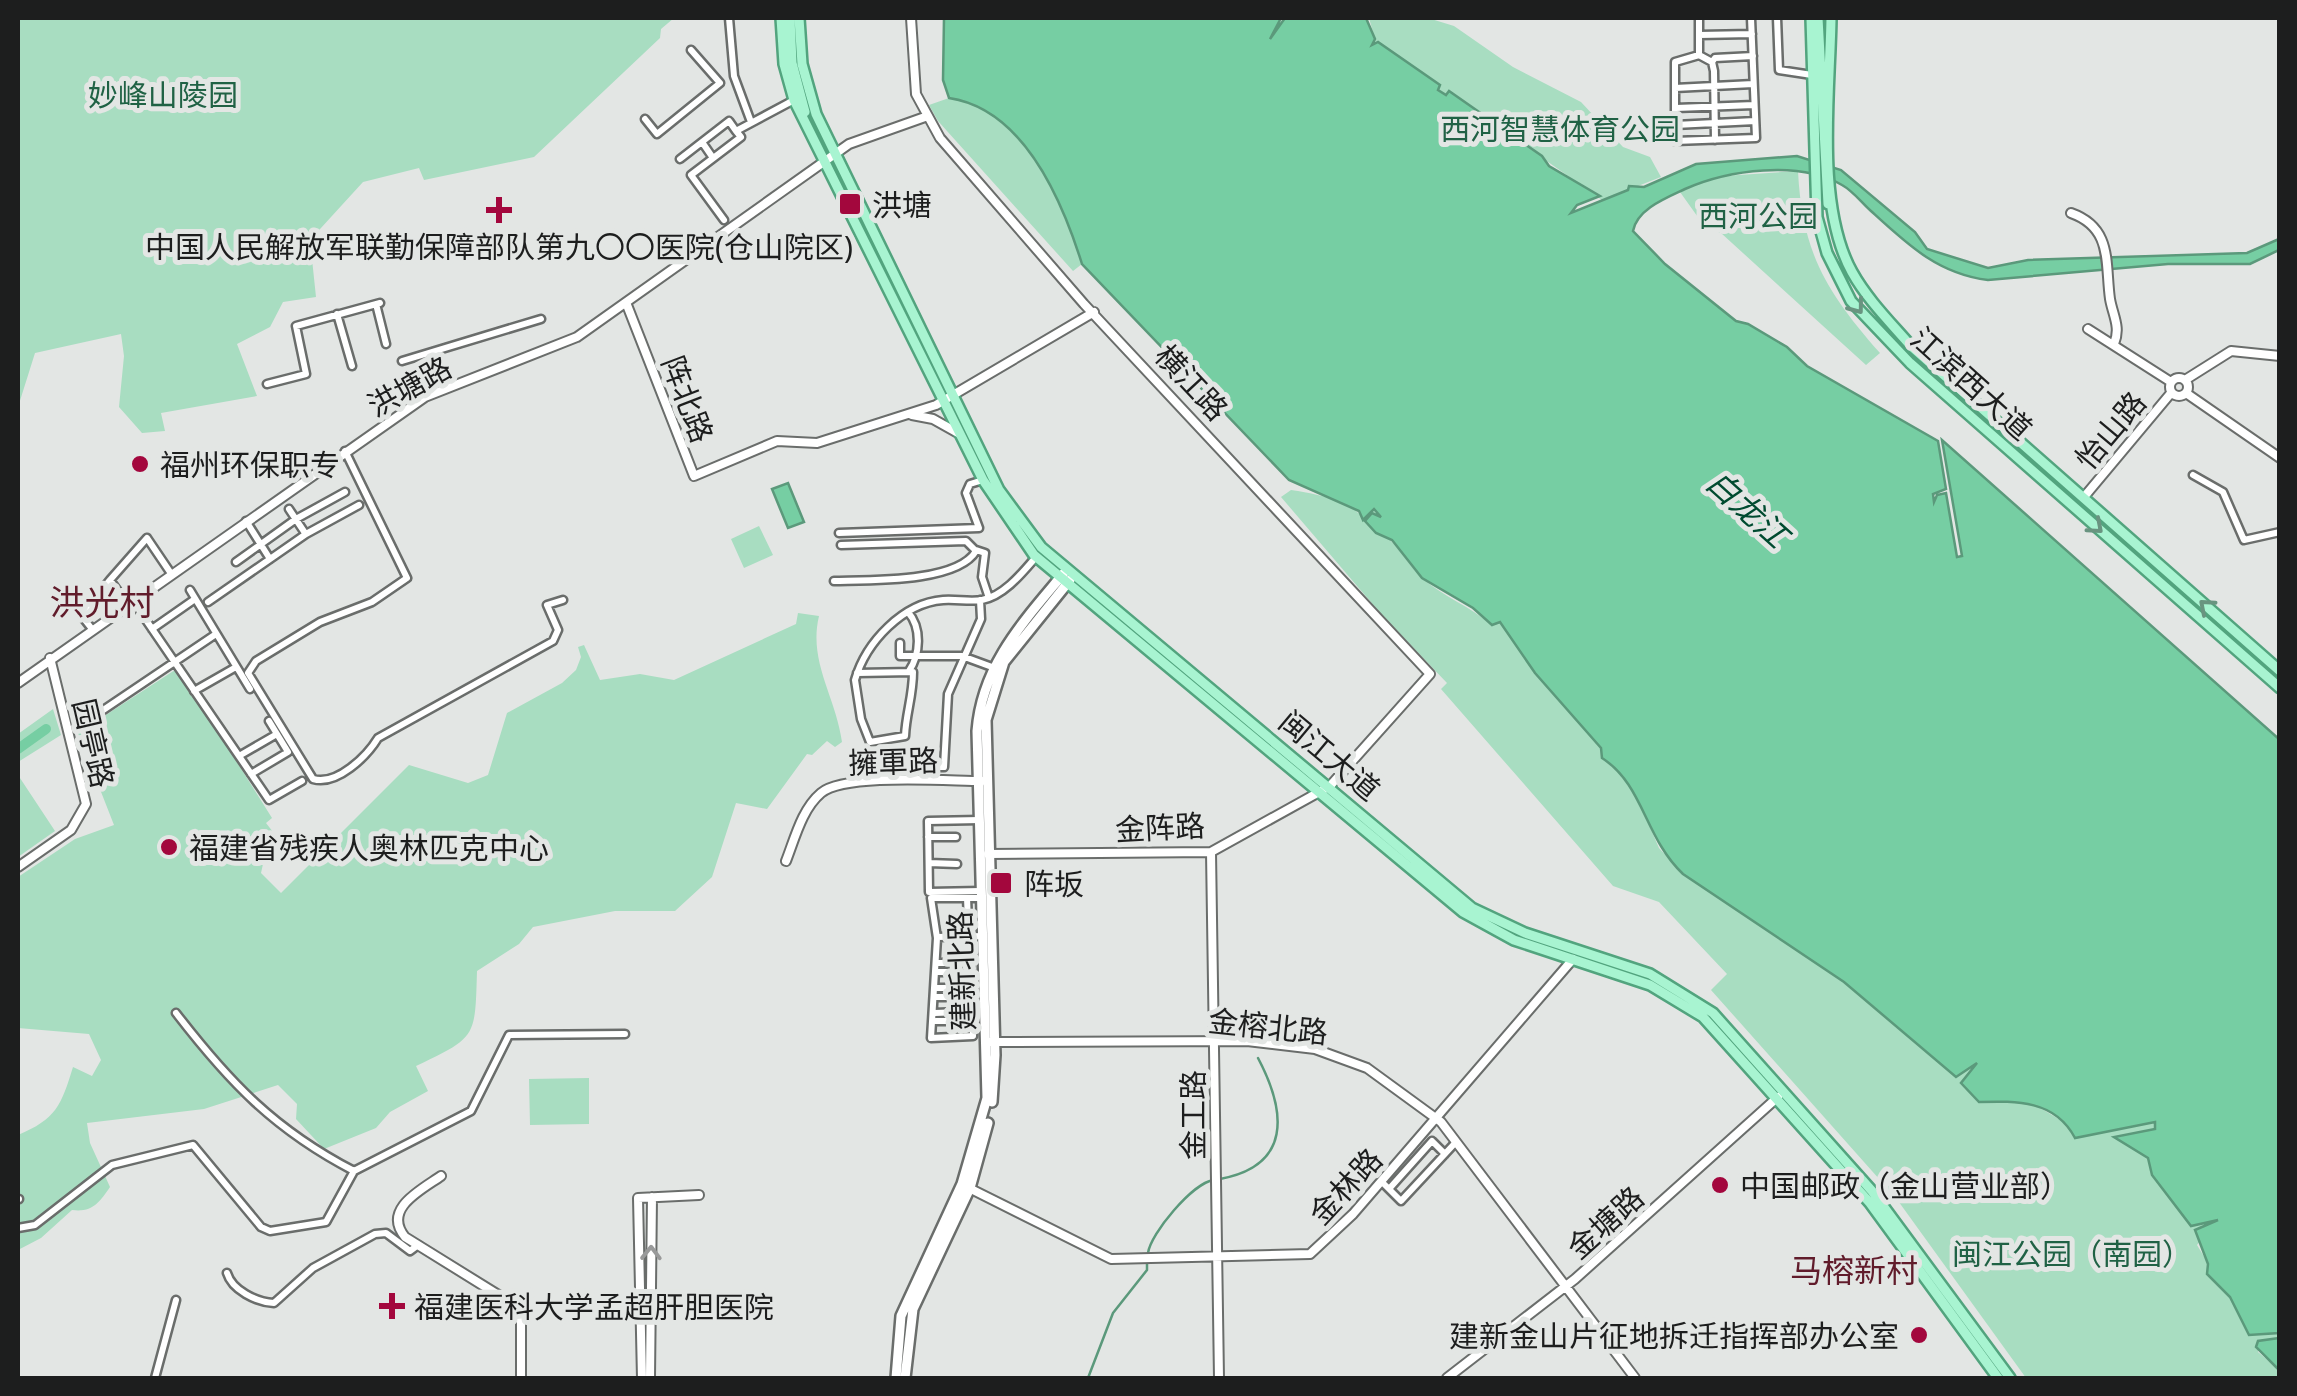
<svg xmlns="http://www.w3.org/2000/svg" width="2297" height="1396" font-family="'Noto Sans','Noto Sans SC',sans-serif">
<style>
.green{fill:#a8ddc1}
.water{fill:#76cea3;stroke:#5b997b;stroke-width:2.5}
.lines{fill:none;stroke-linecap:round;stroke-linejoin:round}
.stream{stroke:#5b997b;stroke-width:2.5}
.river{stroke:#76cea3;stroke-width:10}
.minor-casing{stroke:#6a6d6b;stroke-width:11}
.tertiary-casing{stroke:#6a6d6b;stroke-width:12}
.secondary-casing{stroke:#6a6d6b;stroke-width:14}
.primary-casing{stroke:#52a47e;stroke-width:14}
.minor{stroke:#fff;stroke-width:6}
.tertiary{stroke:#fff;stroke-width:8}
.secondary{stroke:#fff;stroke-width:9}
.primary{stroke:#a8f4d1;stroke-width:9}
.oneway{stroke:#699480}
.oneway2{stroke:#999a9a}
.poi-dot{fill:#a3073d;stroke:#e3e6e4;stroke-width:4}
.labels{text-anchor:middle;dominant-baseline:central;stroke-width:10;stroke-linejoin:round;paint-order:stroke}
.park-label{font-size:30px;fill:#206245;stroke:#e3e6e4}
.poi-label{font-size:30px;fill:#1d1e1e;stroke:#e3e6e4;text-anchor:start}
.street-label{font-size:30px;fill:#1d1e1e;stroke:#e3e6e4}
.water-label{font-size:32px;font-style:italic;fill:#004b30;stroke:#e3e6e4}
.neighbourhood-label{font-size:32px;fill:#611c2b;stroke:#e3e6e4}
.quarter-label{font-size:35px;fill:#611c2b;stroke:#e3e6e4}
</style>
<rect width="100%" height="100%" fill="#e3e6e4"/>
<path class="green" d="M18 18H674L661 29 660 38 534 157 424 180 419 168 363 182 310 240 316 297 283 302 270 327 237 344 257 396 161 413 165 431 142 433 119 407 124 356 121 334 35 353 18 407Z
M1369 18H1428L1454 26 1513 67 1581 102 1623 147 1650 157 1661 177 1602 200 1449 92 1446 95 1437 89 1440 85 1379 43 1371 44 1375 39Z
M949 98C1023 109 1062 200 1082 264L1073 271 938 121 929 105Z
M1798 171C1802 253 1827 293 1880 353L1866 365 1721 233 1705 227 1680 192 1709 177Z
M1291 490C1312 493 1352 500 1363 519L1373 509 1381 517 1379 532C1397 542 1407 564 1423 579 1444 597 1470 606 1491 625L1500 622 1535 673 1601 748 1602 758 1630 781 1659 848 1683 874 1843 982 1956 1076 1977 1063 1974 1093 1993 1102 2032 1103 2067 1124 2098 1132 2155 1121 2156 1129 2115 1137 2148 1158C2156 1193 2187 1203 2218 1220L2197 1245 2208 1263 2207 1274 2230 1297 2249 1335 2279 1333V1338L2258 1341V1352L2279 1370V1378H2026L1896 1198 1711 990 1727 974 1659 902 1613 886 1441 689 1447 683 1381 614 1281 497Z
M759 526 773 555 744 568 731 539Z
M798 613 819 616C808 662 836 697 842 742L835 747 827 741 812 755 807 754 767 809 736 803 712 877 675 911H615L533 927 519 944 477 971C475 1038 477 1037 416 1066L428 1091 390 1112 376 1128 324 1149 296 1119 297 1104 278 1085 204 1109 87 1123 90 1143 110 1187C100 1202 92 1213 72 1210L41 1238 18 1250V1135C56 1119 61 1106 73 1067L92 1076 101 1060 89 1034 18 1028V877L75 839 114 825 78 733 178 668 272 818 266 823 280 841 265 855 261 873 281 893 409 765 468 783 488 775 507 713 562 683 576 670 581 657 578 647 584 645 600 680 640 674 674 680 796 624Z
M53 709 61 735 18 762V734Z
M18 775 55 831 18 857Z
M589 1078V1124L530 1125 529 1079Z"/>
<path class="water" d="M944 18H1281L1270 39 1285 18H1366L1375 39 1372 45 1378 42 1440 85 1438 90 1446 95 1449 91 1542 156 1549 166 1600 196 1577 205 1571 213 1628 190 1629 186 1644 187 1696 164 1797 156 1841 170 1915 232 1927 249 1988 268 2028 260 2247 253 2279 239V250L2250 264H2168L1988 280C1938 274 1907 244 1871 211 1862 203 1853 191 1842 185 1799 160 1728 170 1685 189 1666 198 1637 209 1633 231L1665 264 1736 321 1748 324 1787 347 1807 366 1938 441 1946 489 1933 494 1934 502 1937 495 1946 493 1957 557 1962 556 1942 440 2279 739V1333L2249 1335 2230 1297 2207 1274 2208 1264 2195 1230 2218 1220 2191 1226 2152 1175 2148 1158 2114 1137 2155 1129V1122L2075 1138C2055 1100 2017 1101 1979 1102L1961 1083 1977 1063 1956 1077 1844 982 1683 874C1644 837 1644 785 1602 758L1601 748 1535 673 1500 622 1492 625 1473 608 1422 578 1392 540 1376 533 1365 521 1372 513 1381 517 1374 509 1363 520 1359 511 1289 480 1082 264C1062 200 1023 109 949 98L943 80Z
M788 483 804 522 788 528 772 489Z
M2279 1338H2280L2279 1370 2256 1347 2258 1341Z"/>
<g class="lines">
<path class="stream" d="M1220 1179C1291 1166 1287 1113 1258 1058
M1148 1253C1151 1233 1192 1184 1213 1180
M1088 1378 1113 1313 1147 1270V1261"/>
<path class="river" d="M18 749 46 729"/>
<defs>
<path id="minor" d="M729 18 734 76 751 122
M1699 18V55L1712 62 1714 71 1715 140
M1777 18 1779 70 1812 75
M1699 35 1752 34
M1699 55 1675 62V141L1756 138 1751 18
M1712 62 1715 58 1753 56
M1675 88 1753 84
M1676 108 1754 105
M645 119 657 134 720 83 691 50
M1675 125 1755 121
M702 142 713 158
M680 159 729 121 736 131
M724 220 691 175 741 137 736 131 794 100
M376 304 386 344
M337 314 352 366
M402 361 541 319
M267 384 306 374 296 326 380 303
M345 451 407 578 372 602 320 622 256 661 248 673 313 779C337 786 367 756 378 738L553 641 558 630 547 605 563 600
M2193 475 2223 492 2244 540 2280 532
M289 509 305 533
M246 521 270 559
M839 533 979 528 966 493 970 484 983 480
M976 550 985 553 982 577 989 598
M236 562 296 519 345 492
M834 581C868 580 957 583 976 551L966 541 841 545
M190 590 250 689
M133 601 269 800 302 781
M208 602 306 534 359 505
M127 604 110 580 147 538 170 572
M908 612C922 628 920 655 909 671
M92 629 81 615 110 580
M152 629 195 599
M900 643V656H962L992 667
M857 673 913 672C913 696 906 713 905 736L870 742 861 719 855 680C866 642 903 603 943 600 956 599 970 602 982 600 1004 596 1023 572 1036 557
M194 691 236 667
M84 723 216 634
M239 756 277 734
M912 767H944L948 694 981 619 980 600
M251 774 288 752 269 721
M980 820 928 821 929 892 981 891
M928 837H956
M929 863 957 864
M967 898 973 1036 931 1038 937 938 931 898H981
M937 937 984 936
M937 963H959V972H937
M936 997H960V988H936
M176 1013C230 1083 275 1130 354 1171
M935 1013 960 1012 961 1021H936
M1381 1181 1401 1201 1456 1142
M1389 1189 1432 1141 1445 1154
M18 1199H19
M18 1228 35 1225 112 1165 193 1145 261 1227 270 1231 326 1222 354 1171 471 1111 509 1035 625 1034
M227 1273C232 1290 256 1302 274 1303L313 1268 375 1234 386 1233 410 1251 418 1245
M155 1378 176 1300"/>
<path id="tertiary" d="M911 18 916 94 940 138 1084 304 1430 674 1330 786 1211 852 988 854
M2071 213C2113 228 2105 263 2110 299 2113 316 2121 327 2114 344
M627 305 694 476 777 441 817 443 936 405 1094 312
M2088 329 2171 382
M2170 387a9 9 0 1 1 18 0a9 9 0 1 1-18 0Z
M2185 380 2231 351 2280 356
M2186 393 2280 458
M912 415 933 419 958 433
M2084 497 2171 393
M18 683 425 397 577 337 849 144 925 117
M1211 852 1219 1378
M786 861C795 838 802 809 821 793 845 773 948 781 982 781
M18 867 71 830 86 804 50 658
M989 1042 1247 1041 1315 1049 1367 1068 1441 1122 1635 1378
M441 1176C421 1190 382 1209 405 1237L521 1309V1378
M967 1187 1111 1259 1310 1254 1353 1214 1573 959
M642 1378 638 1198 699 1195
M650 1378 652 1197
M1447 1378 1575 1279 1778 1097"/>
<path id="secondary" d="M992 1102 995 1055 986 720 1004 662 1070 580
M896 1378 901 1316 962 1184 987 1098 977 731C982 665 1024 621 1064 573
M905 1378 913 1309 970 1188 988 1123"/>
<path id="primary" d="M781 18 784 64 794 100 983 480 1034 555 1463 912 1514 940 1650 985 1703 1017 1870 1203 1998 1378
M790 18 792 63 805 112
M799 18 802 64 816 114 999 490 1041 547 1472 908 1525 933 1650 974 1713 1013 1872 1191 2010 1378
M1811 18 1817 217 1827 253 1851 301 1910 363 2280 688
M1818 18 1828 204
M1831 18C1830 92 1815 205 1852 272 1867 299 1890 322 1910 345L2280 671"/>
</defs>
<use href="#minor" class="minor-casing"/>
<use href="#tertiary" class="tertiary-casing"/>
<use href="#secondary" class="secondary-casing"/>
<use href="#primary" class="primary-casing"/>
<use href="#minor" class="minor"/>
<use href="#tertiary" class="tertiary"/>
<use href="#secondary" class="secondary"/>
<use href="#primary" class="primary"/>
</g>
<defs><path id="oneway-chevron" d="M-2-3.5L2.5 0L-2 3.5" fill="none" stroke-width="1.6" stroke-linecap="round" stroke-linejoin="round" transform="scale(2.5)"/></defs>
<g class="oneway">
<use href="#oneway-chevron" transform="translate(1857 307) rotate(53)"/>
<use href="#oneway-chevron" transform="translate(2096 527) rotate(41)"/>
<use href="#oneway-chevron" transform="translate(2206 606) rotate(-139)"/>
</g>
<use class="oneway2" href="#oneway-chevron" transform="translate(651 1253) rotate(-89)"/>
<g class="poi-dot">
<rect x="838" y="192" width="24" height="24" rx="5"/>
<path d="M494 195h10v10h10v10h-10v10h-10v-10h-10v-10h10z"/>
<circle cx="140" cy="464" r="10"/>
<circle cx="169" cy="847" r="10"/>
<rect x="989" y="871" width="24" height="24" rx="5"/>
<circle cx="1720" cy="1185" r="10"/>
<path d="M387 1291h10v10h10v10h-10v10h-10v-10h-10v-10h10z"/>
<circle cx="1919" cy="1335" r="10"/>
</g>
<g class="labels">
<g class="park-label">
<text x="163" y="94">妙峰山陵园</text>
<text x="1560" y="128">西河智慧体育公园</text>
<text x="1758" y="215">西河公园</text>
<text x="2072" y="1253">闽江公园（南园）</text>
</g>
<g class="poi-label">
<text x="872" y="204">洪塘</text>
<text x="499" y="246" text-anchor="middle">中国人民解放军联勤保障部队第九〇〇医院(仓山院区)</text>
<text x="160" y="464">福州环保职专</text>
<text x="189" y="847">福建省残疾人奥林匹克中心</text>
<text x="1024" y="883">阵坂</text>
<text x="1740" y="1185">中国邮政（金山营业部）</text>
<text x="414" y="1306">福建医科大学孟超肝胆医院</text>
<text x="1899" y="1335" text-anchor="end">建新金山片征地拆迁指挥部办公室</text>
</g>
<g class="street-label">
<text transform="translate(1192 382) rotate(47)">横江路</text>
<text transform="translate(1972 383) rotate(42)">江滨西大道</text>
<text transform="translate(409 386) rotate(-29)">洪塘路</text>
<text transform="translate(688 399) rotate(69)">阵北路</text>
<text transform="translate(2110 430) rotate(-50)">怡山路</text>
<text transform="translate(94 743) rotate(77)">园亭路</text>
<text transform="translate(1330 755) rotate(40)">闽江大道</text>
<text transform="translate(893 761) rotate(-2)">擁軍路</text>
<text transform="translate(1160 827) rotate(-3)">金阵路</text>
<text transform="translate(961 971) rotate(-92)">建新北路</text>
<text transform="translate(1268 1026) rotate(6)">金榕北路</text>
<text transform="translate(1192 1115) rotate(-90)">金工路</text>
<text transform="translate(1345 1186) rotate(-47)">金林路</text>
<text transform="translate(1605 1222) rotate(-42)">金塘路</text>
</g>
<g class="water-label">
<text transform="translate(1748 508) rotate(42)">白龙江</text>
</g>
<g class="neighbourhood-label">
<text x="1854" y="1269">马榕新村</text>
</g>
<g class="quarter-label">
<text x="102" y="601">洪光村</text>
</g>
</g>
<rect width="2297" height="1396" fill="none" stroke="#1d1e1e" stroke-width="40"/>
</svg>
